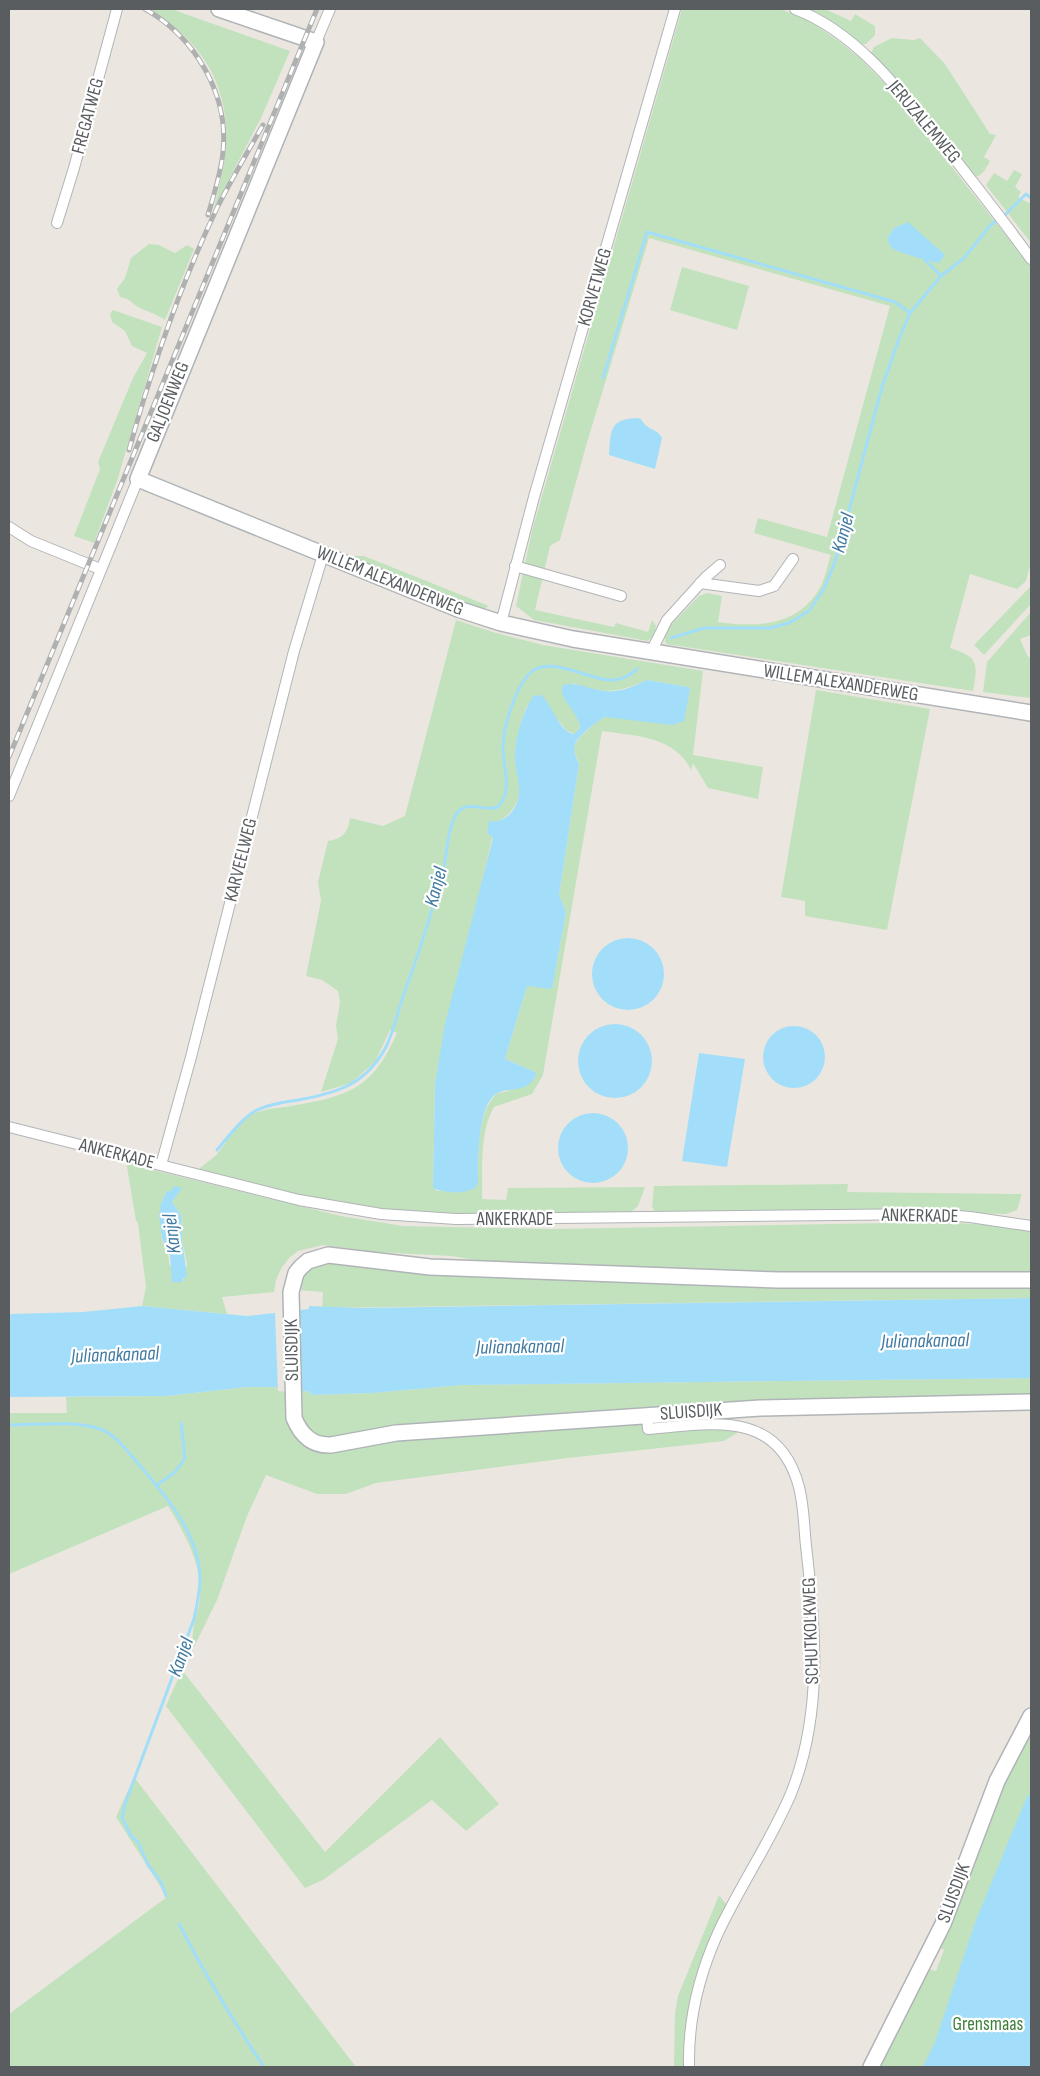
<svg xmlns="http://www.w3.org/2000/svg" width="1040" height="2076" font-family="'Sofia Sans Condensed',sans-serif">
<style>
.green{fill:#c2e2be;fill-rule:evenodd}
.water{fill:#a2def9}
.pier{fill:#ebe7e0}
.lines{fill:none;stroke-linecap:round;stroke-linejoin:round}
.stream{stroke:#a2def9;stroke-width:3}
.street-casing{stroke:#b1b4b7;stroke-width:12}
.secondary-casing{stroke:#b0b4b7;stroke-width:18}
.street{stroke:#fff;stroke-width:10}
.secondary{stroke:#fff;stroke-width:15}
.rail-casing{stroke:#afb0b0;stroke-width:5}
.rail{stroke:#fff;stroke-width:3;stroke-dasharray:9;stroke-linecap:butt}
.labels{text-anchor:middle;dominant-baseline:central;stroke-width:4.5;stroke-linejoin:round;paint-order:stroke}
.street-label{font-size:19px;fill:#595d60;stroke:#fff}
.park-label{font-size:19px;fill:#3e7f39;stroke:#fff}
.water-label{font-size:20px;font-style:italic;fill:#407aa1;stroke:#fff}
</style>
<rect width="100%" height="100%" fill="#ebe7e0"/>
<path class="green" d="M149 9H171L290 51 261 118 214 208C219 188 225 166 226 144 229 83 200 40 149 9Z
M682 9H780L808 20 840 42 861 59 889 88 1031 267V562L1026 581 1017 589 970 574 950 648C979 657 978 663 973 691L666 644 664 637 666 630 699 596 707 593 722 596 718 622C756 627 795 627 818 591 825 581 827 566 831 555L754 533 758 518 827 537 890 306 649 238 586 446 560 540 550 546 535 610 614 627 616 623 648 632 652 620 656 626 654 635 648 641 534 620 516 606 532 531ZM894 228 939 263 910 255 888 237Z
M804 9H825L851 21 855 14 875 26V35L866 44 859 45Z
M892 38 914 40 920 38 945 64 990 134 996 135 984 157 990 161C986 168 982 177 974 177L870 55 874 47Z
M1014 170 1022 174 1015 187 1021 192 1018 197 1031 204V243L986 185 994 173 1007 181Z
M149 244 159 245 175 253 187 245 194 249 165 320C157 315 150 312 142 309 132 305 132 299 120 297L117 289 125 278 131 258Z
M682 267 749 286 737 330 670 310Z
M113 310 162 327 118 478 94 543 74 536 100 469 98 462 133 378 147 353 132 346 125 331 112 322 110 314Z
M344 556H364L489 606 484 609 473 608Z
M1031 586V604L984 655 974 645Z
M1031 612V635L1020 639 1027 655 1031 659V698L983 692 987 662Z
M456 620 496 633 543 645 703 671 693 755 763 767 758 799 708 788 693 763 691 770C675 736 635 736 602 731L543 1075 532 1094 494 1107C479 1133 483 1169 482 1199L506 1200 508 1188 645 1187 638 1206 625 1217 411 1216 331 1203 198 1170C204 1164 213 1159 218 1153 229 1140 234 1123 250 1115 262 1109 278 1108 291 1106 348 1096 372 1090 397 1033L390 1030 375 1062 351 1083 321 1092 338 1039 336 1026 340 1002 338 991 322 980 306 976 321 901 318 882 328 841C343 839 348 832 350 818L383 826 405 816ZM647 680 688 687 690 689 615 717H605L596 722 580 737 575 744 574 751 579 764 559 895 566 912 552 988 527 986 505 1059 535 1072 508 1091 496 1094C475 1117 479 1155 478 1184L438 1191 433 1188 435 1084 496 822C516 814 523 795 519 774 517 766 515 760 515 751 517 735 521 721 527 706L558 720 566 730 574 734 580 728 572 683C579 685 585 688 592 689 612 694 629 688 647 680Z
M816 690 930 709 887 930 805 916V901L781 897Z
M126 1161 129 1164 341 1216 403 1226 552 1229 945 1222 1001 1226 1031 1231V1275L812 1278 517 1266 451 1256 376 1252 323 1245 298 1251 289 1258 281 1269 276 1280 274 1292 222 1297 227 1314 142 1306 146 1287 138 1223 136 1221ZM181 1188 172 1202 181 1215 182 1240 187 1264 183 1282 169 1264C170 1254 164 1248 162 1238 160 1223 159 1205 166 1192Z
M848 1184 847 1192 1022 1194 1017 1210 1006 1214 929 1212 658 1216 652 1207 654 1186Z
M325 1262 1031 1284V1298L322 1308 323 1292 297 1290C302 1270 306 1269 325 1262Z
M1031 1378V1397L720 1416 752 1424 724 1441 568 1458 376 1483 346 1494H317L266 1475 247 1516 217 1600 192 1651C193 1641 192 1630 195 1620 196 1615 198 1610 199 1605 205 1570 186 1535 168 1506L9 1574V1413H67L66 1397 166 1396 248 1387H273L310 1392 311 1395 372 1393 462 1385Z
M182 1670 325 1852 440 1737 499 1804 466 1831 432 1800 323 1880 305 1888 166 1706Z
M1031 1725V2067H876L928 1969 936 1971 944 1950 939 1947 1001 1784Z
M134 1777 356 2067H9V2014L167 1897 116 1817Z
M719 1895 729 1908 694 1999 686 2067H674L675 2013 678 1996Z"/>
<path class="water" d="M908 222 945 255 939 263C934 263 897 252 892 248 889 245 888 242 888 237L894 228Z
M637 418 641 419C647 431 656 427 662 438L655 469 609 455C611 431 609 419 637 418Z
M647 680 688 687 690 689 684 721 672 725 605 717C597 721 579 735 575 744 573 751 576 758 579 764L559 895 566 912 552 989 527 986 505 1059 535 1072 536 1075C526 1095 512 1085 496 1094 477 1106 478 1164 478 1184 471 1196 444 1193 433 1188L435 1084 445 1024 492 842 493 837 487 833 489 821C497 822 504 820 510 814 528 794 513 773 515 751 517 731 523 713 533 696L541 695C553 705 558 731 574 734L580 728C580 713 556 697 563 685 577 681 591 690 605 691 620 693 634 686 647 680Z
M592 974a36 36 0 1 1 72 0a36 36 0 1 1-72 0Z
M578 1061a37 37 0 1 1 74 0a37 37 0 1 1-74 0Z
M763 1057a31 31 0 1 1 62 0a31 31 0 1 1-62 0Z
M699 1053 745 1059 727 1167 682 1161Z
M558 1148a35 35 0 1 1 70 0a35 35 0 1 1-70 0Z
M174 1186 182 1188 172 1202 181 1215 182 1240 187 1276 183 1279V1282H172L170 1256 162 1238 159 1215 161 1204 166 1192 172 1190Z
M1031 1298V1378L462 1385 372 1393 311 1395 310 1392 273 1387H248L166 1396 9 1397V1314L83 1312 142 1306 247 1316 309 1309V1306L360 1308Z
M1031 1792V2067H923L935 2042 976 1920 1026 1799Z"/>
<path class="pier" d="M298 1308V1393L278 1391 275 1312Z"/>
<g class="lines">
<path class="stream" d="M1004 216 1026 194 1031 198
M920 255 941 276
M603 378 647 232 895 302 910 313
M671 638 704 628H770L789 623 809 611 825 587 836 559 882 387 899 339 910 313 941 276 964 258 989 227 997 220
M217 1150C229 1136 241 1119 257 1110 270 1104 284 1102 298 1100 338 1093 367 1084 387 1045 394 1029 398 1011 404 994 419 952 433 910 444 867 447 852 448 824 458 812 469 800 485 812 498 807 514 791 502 765 503 745 504 725 515 689 529 674 547 654 588 679 609 680 621 681 629 676 637 669
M9 1425C37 1425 74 1420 100 1429 115 1434 127 1451 137 1462 164 1494 199 1533 200 1578 200 1592 197 1605 194 1619L125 1804 122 1818 131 1836 138 1842 148 1865 161 1882 166 1896
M157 1485 175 1472 185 1458 181 1423
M179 1924C205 1974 233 2021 264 2067"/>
<defs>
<path id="street" d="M795 9C858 33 902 93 943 144 973 182 1003 220 1031 259
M316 42 330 9
M57 223 74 168 117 9
M9 527 31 541 100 569
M515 566 621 596
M700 583 759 591 774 586 793 559
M501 623 534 497 675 9
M651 652 667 620 706 577 720 565
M9 796 138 479
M9 1127 299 1200 381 1214 456 1219 934 1214 970 1217 1031 1226
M161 1165 191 1057 294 651 323 555
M647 1415 648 1429C710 1424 778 1408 799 1487 804 1506 804 1527 806 1546 816 1630 823 1716 790 1796 769 1844 740 1886 718 1933 699 1975 688 2021 689 2067"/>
<path id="secondary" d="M219 9 316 42 138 479 458 609 501 623 573 639 1031 713
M1031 1280H778L430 1267 328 1255 308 1261 301 1267 296 1273 291 1292 294 1418C301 1435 312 1446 331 1445L396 1433 760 1408 1031 1402
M871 2067 943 1924 997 1781 1031 1716"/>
</defs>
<use href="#street" class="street-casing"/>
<use href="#secondary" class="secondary-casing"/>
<use href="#street" class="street"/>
<use href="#secondary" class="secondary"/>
<defs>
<path id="rail" d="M145 9C195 37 229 94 223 152 221 173 214 194 208 215
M129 450C152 367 180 286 217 208 231 180 247 153 263 125
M9 757 317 9"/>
</defs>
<use href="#rail" class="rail-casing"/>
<use href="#rail" class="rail"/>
</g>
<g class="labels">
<g class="street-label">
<text transform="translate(88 116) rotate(-75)">FREGATWEG</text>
<text transform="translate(924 122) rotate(50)">JERUZALEMWEG</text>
<text transform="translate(595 287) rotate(-74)">KORVETWEG</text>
<text transform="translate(168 402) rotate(-68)">GALJOENWEG</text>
<text transform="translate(390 581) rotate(22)">WILLEM ALEXANDERWEG</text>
<text transform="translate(841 683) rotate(9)">WILLEM ALEXANDERWEG</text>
<text transform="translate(241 860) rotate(-76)">KARVEELWEG</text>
<text transform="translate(117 1154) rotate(14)">ANKERKADE</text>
<text transform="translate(920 1216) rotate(1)">ANKERKADE</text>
<text x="515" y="1219">ANKERKADE</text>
<text transform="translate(292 1350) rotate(-91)">SLUISDIJK</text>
<text transform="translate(691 1412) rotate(-4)">SLUISDIJK</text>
<text transform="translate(811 1631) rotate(-92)">SCHUTKOLKWEG</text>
<text transform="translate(954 1893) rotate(-70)">SLUISDIJK</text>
</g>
<g class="park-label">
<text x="988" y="2024">Grensmaas</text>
</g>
<g class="water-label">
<text transform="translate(843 533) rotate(-75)">Kanjel</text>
<text transform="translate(436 887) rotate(-75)">Kanjel</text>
<text transform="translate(172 1234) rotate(-97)">Kanjel</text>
<text transform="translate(925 1341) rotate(-1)">Julianakanaal</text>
<text transform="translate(520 1347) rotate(-1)">Julianakanaal</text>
<text transform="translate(115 1355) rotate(-2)">Julianakanaal</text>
<text transform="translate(181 1657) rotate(-70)">Kanjel</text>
</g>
</g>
<rect width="1040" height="2076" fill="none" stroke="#595d60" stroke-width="20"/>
</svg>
